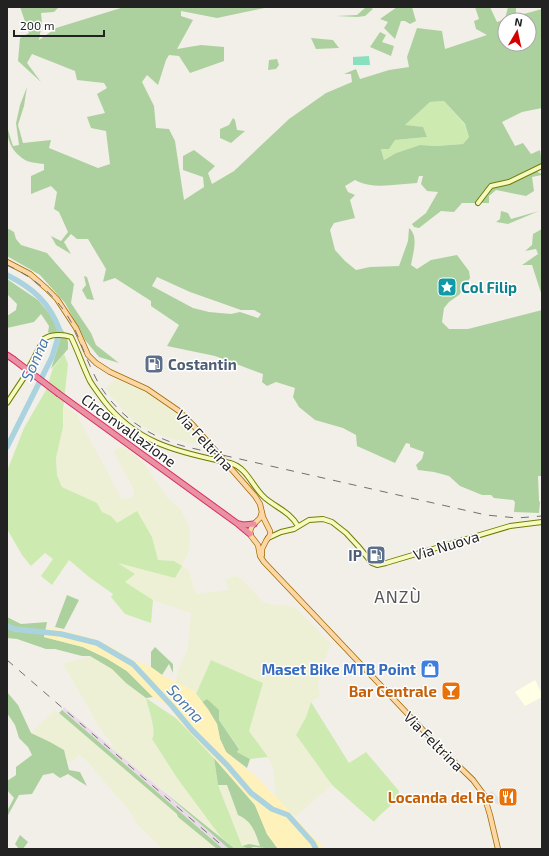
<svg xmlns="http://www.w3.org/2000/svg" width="549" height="856" font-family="'Exo 2',sans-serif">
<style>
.industrial{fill:#ebdbe8}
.education{fill:#ffffe5}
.farmland{fill:#eef0d5}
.grass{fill:#cdebb0}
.forest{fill:#add19e;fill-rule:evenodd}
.sand{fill:#fff1ba}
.pitch{fill:#88e0be}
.parking{fill:#e2e2e2}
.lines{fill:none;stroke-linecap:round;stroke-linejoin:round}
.river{stroke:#aad3df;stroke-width:5.5}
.secondary-casing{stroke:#707d05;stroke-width:6}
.primary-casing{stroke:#a06b00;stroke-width:6}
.highway-casing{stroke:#dc2a67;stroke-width:7}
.secondary{stroke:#f7fabf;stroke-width:4}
.primary{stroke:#fcd6a4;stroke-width:4.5}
.highway{stroke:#e892a2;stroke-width:5}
.rail{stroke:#707070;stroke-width:1;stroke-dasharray:8 8;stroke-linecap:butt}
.secondary-bridge-casing{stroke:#707d05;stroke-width:6;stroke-linecap:butt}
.highway-bridge-casing{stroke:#dc2a67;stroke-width:7;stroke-linecap:butt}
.secondary-bridge{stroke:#f7fabf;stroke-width:4}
.highway-bridge{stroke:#e892a2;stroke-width:5}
.labels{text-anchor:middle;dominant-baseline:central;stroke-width:3;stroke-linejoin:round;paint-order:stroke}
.culture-label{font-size:15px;font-weight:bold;fill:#0d838f;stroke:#fff;text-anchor:start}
.service-label{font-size:15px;font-weight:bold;fill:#4e5e75;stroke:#fff;text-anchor:start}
.street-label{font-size:15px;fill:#222;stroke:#fff}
.shop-label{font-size:15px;font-weight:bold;fill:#366cbe;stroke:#fff;text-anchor:end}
.food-label{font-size:15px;font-weight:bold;fill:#c56008;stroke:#fff;text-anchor:end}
.water-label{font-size:16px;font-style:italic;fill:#4a7aab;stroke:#fff}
.quarter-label{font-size:17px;letter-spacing:1px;fill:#555;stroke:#fff}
</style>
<rect width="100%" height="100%" fill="#f2efe9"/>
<path class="industrial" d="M64 707 163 791 229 849H223L62 710Z"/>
<path class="education" d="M535 680 542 694V697L525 706 515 692Z"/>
<path class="farmland" d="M116 379 142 390 167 404 193 429 210 448 166 437 153 432 135 421 126 413 105 389Z
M64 406 76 413 122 499 131 498 135 492 113 451 123 446 143 462 167 497 181 510 189 527 190 539 189 551 182 566 188 569 196 594 229 590 225 579 236 576 244 581 263 602 270 604 295 607 331 644 321 670 318 686 320 696 311 702 306 716 296 735 332 785 295 817 275 796 274 771 268 757 249 731 263 683 211 660 196 694 194 691 175 682 179 668 188 648 191 613 153 600 124 582 134 574 116 562 175 578 174 561 158 560 152 537 117 524 111 516 102 512 97 503 62 487 57 475 56 458 63 427Z
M90 656 112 669 126 683 146 698 153 729 154 735 152 739 177 778 220 836 110 747 113 745 103 733 63 664Z
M55 710 177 814 178 817 217 849H163L155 842 135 822 132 814 85 759 79 755 71 762 67 761 64 750 31 733Z
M218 785H227L238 814 246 818 253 828 260 846 249 844 242 846Z"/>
<path class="grass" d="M444 101 465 125 469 137 463 144 436 146 420 145 396 153 384 160 381 148 389 149 395 140 427 137 405 125 430 102Z
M64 354 68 364 63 410V427L56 458 57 475 62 487 97 503 102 512 111 516 117 523 137 511 152 537 158 560 174 561 182 566 175 578 118 563 135 574 125 582 153 600 151 623 125 614 111 597 113 594 89 577 69 560 52 585 41 576 53 559 45 553 31 566 22 555 7 529V471L24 428 46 390 53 368Z
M211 660 263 683 249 731 268 757 250 759 237 752 239 748 219 720 207 699 202 702 196 694Z
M146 698 177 719 214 758 218 785 242 846 249 849H235L220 836 177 778 152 739C157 731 148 708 146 698Z
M311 702 349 763 366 752 399 791C399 802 381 812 374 822L332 785 296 735 306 717Z"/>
<path class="forest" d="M20 7H59L54 12 41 13 42 23 39 40 56 28 124 7H269L217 18 181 11V16L193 20 177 49 201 45 224 47V61L190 73 179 56 169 55 166 60 158 85 147 75 142 82 154 106 156 128 169 129 175 141 184 200 204 187 203 177 183 170V156L194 150 215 166 208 173 212 184 234 171 289 119 326 93 352 82 351 74H344L356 69 360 79 389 70 409 67 407 57 417 28 442 31 445 49 487 35 476 29 474 21 479 19 475 7H490L497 22 505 19 508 7H516V16L542 9V108L522 112 502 122 515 146 523 143 531 154 540 150 542 163 531 169 542 174V175L532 177 534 191 526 196 496 190 489 196V203H462L454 212 441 211 419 228 414 227 412 224 426 213 438 192 427 191 421 184 423 176H419L417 183C396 184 373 190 355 180L345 186 348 192 355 195 350 200 355 218 334 223 330 230 335 250 345 261 356 270 370 267 399 266 408 241 409 228C419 236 413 253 411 265L417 269 431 260 457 255 469 271 470 278 459 295 449 302 444 308 442 322 449 329H468L542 310V476H538L539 501 540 502 539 513 514 512 515 502 513 500 494 498 491 495H482L460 486 449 476 434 472 418 470 416 465 422 459 424 452 410 447V444L406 443 395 463 357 446 356 435 343 428 315 420 299 407 293 397 295 388 276 382 267 386 262 382 263 374 215 356 167 346 179 325 151 306V301L115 278 103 282 106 269 88 239H77L71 234 64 242 71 254 56 245 51 236 61 241 68 232 59 212 54 209 57 192 51 186 31 194V176L44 170V164C38 163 30 163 25 160 4 147 6 128 8 106V130L13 146 19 145 16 123 20 105 27 87 24 106 18 125 23 143 51 140 49 148 98 168 110 164 106 131 91 128 87 117 105 113 97 94 107 88 104 83 77 80 75 71 32 54 27 63 41 82 18 61 20 38 29 33ZM505 20H529V44H505ZM444 101 465 124 469 137 463 144 436 146 420 145 396 153 384 160 381 149H389L395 140 427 137 423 127 405 125 430 102ZM157 277 190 292 241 310H254L261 314 258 318 240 312 231 314 209 312 193 308 152 286Z
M366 7H370L373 9 365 16 357 17 336 16 357 15Z
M397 7H412L416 21 410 24 405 21H401L395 39 384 28 388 22 380 19Z
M380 32 386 35 382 42 394 46 391 56 370 47Z
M311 38 333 40 339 48 316 49Z
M277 59 279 65 276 69 268 70 269 60Z
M233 118 235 120 237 130 245 131 231 143 220 138V129L229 125Z
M501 211 508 213 511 219 539 211 508 224 496 222 500 219Z
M9 229 14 232 16 239 21 245 47 253 74 284 71 303 91 333 96 345 119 363 99 357 85 340 65 303 40 275 7 256V230Z
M542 229 541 255 542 257V296L532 265H522L538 254 536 249 525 251 532 245 533 234Z
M84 276 87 277 94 300 87 299 82 290 86 285Z
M7 279 38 300 65 333 68 342V349L51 369 60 340 48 332 49 326 41 314 34 322 7 328V316L16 310 17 304 7 294Z
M67 595 79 600 64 629 55 627Z
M7 617 21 624 47 622 44 637 83 647 106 658 127 671 153 697 146 698 126 683 112 669 90 656H82L55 649H46L17 639 7 638Z
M155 647 173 664V673L169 664 162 675 151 667V652Z
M7 692 18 705 31 733 50 742 64 750 69 770 80 772 87 786 68 774 60 778 53 773 43 775 32 794 19 795 7 817V811L14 798 7 790V781L16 775V767L32 755 28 747 19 738 15 725 7 713Z
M207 699 219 710V720L239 749 237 752 250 759 247 768 226 752 220 739 217 724 202 702Z
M62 710 223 849H217L178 817 177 814 59 713Z
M214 758 255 805 267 834 278 849 253 847 249 849 242 846 249 844 260 846C255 832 252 821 238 815L227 785H218Z
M163 791 235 849H229Z
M20 835 28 842 23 849H19L15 844Z"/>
<path class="sand" d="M48 627 92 638 112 647 131 659 151 667 162 675 194 691 208 709 217 724 220 739 226 752 260 780 325 849H278L267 834 255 805 214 758 177 719 169 706 153 697 127 671 106 658 83 647 44 637Z"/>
<path class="pitch" d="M369 56 370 65H353V57Z"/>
<path class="parking" d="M492 791 505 804 503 807 490 800 489 793Z"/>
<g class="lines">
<path class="river" d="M7 275C33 288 50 303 60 331L52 357 7 447
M7 626 14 629 61 634 97 643 133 664 172 706 192 730 227 765 251 793 272 809 288 815 313 843 316 849"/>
<defs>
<path id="secondary" d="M478 203 491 186 509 182 542 166
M7 403 23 379 44 339C51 334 63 334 71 337 78 351 83 367 90 381 94 388 100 395 104 401 135 441 173 451 221 461
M230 463C248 468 252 487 265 498 277 508 290 512 298 526
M268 538 281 532 294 529 309 520 323 519 332 522 346 533 358 546 372 563 377 565 386 563 510 526 542 522"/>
<path id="primary" d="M7 262 30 274 47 289 57 299 76 328 88 355 96 363 110 372 147 389 179 411 192 424 255 496 260 504 263 517 270 531V535L266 541 262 549V555
M262 512 260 518 252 526 250 531 251 536 258 545 260 556 264 562 438 746 473 780 484 795 490 815 498 849"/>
<path id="highway" d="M7 355 13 359
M59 394 238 524 250 534
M239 524 243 525 254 524"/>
</defs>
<use href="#secondary" class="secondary-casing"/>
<use href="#primary" class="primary-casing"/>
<use href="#highway" class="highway-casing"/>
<use href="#secondary" class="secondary"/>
<use href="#primary" class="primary"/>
<use href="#highway" class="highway"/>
<path class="rail" d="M7 265C31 276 52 292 67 315 78 332 83 352 92 370 109 410 146 437 187 447L486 515 517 518 542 516
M7 660 226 849"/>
<defs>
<path id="secondary-bridge" d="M221 461 230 463"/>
<path id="highway-bridge" d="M13 359 59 394"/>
</defs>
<use href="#secondary-bridge" class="secondary-bridge-casing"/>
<use href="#highway-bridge" class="highway-bridge-casing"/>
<use href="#secondary-bridge" class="secondary-bridge"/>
<use href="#highway-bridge" class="highway-bridge"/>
</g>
<defs>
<symbol id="sight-square" viewBox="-11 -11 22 22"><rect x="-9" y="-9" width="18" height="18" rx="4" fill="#0f9aa8" stroke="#fff"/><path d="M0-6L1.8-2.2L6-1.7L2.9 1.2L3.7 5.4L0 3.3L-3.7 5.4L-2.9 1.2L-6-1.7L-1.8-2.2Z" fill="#fff"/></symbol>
<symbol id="fuel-square" viewBox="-11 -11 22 22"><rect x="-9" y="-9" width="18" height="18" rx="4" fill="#5c6f8a" stroke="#fff"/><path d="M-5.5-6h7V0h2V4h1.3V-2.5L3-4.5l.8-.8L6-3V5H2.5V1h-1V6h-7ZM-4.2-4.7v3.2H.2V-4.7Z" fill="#fff"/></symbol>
<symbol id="shop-square" viewBox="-11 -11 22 22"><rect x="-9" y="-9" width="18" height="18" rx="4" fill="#3f7fe0" stroke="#fff"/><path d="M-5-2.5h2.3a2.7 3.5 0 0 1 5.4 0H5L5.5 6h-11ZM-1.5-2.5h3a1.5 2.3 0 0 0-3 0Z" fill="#fff"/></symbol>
<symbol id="bar-square" viewBox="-11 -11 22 22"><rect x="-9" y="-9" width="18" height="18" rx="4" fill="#e8710a" stroke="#fff"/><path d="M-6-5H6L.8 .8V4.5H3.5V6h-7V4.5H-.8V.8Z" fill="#fff"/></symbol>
<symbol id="restaurant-square" viewBox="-11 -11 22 22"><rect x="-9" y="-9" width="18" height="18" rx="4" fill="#e8710a" stroke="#fff"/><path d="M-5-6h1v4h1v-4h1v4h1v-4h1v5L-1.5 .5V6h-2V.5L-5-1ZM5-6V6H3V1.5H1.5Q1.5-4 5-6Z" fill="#fff"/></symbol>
</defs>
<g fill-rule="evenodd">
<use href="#sight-square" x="436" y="276" width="22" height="22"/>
<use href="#fuel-square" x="143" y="353" width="22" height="22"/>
<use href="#fuel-square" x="365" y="544" width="22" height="22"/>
<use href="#shop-square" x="419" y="658" width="22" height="22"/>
<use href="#bar-square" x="440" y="680" width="22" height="22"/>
<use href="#restaurant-square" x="497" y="786" width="22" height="22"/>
</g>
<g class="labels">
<g class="culture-label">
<text x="461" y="287">Col Filip</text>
</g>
<g class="service-label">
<text x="168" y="364">Costantin</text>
<text x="362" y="555" text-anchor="end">IP</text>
</g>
<g class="street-label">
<text transform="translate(129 430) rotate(36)">Circonvallazione</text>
<text transform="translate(205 440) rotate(47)">Via Feltrina</text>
<text transform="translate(446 545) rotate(-17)">Via Nuova</text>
<text transform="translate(434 741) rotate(45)">Via Feltrina</text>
</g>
<g class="shop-label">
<text x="416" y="669">Maset Bike MTB Point</text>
</g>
<g class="food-label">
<text x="437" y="691">Bar Centrale</text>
<text x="494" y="797">Locanda del Re</text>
</g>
<g class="water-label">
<text transform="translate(34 359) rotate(-66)">Sonna</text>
<text transform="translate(186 703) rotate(47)">Sonna</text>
</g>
<g class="quarter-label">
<text x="398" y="596">ANZÙ</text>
</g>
</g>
<rect width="549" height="856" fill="none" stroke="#222222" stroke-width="16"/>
<g transform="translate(517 32) rotate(9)"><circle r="19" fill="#ffffff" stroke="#a7a7a7"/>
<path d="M0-3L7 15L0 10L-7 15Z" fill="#d40000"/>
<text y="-6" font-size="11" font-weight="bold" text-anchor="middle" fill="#222222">N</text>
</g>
<path d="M14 30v6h90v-6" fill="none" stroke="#222222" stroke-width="2"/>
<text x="20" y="30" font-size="12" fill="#222222" stroke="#ffffff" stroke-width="3" paint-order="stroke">200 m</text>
</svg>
